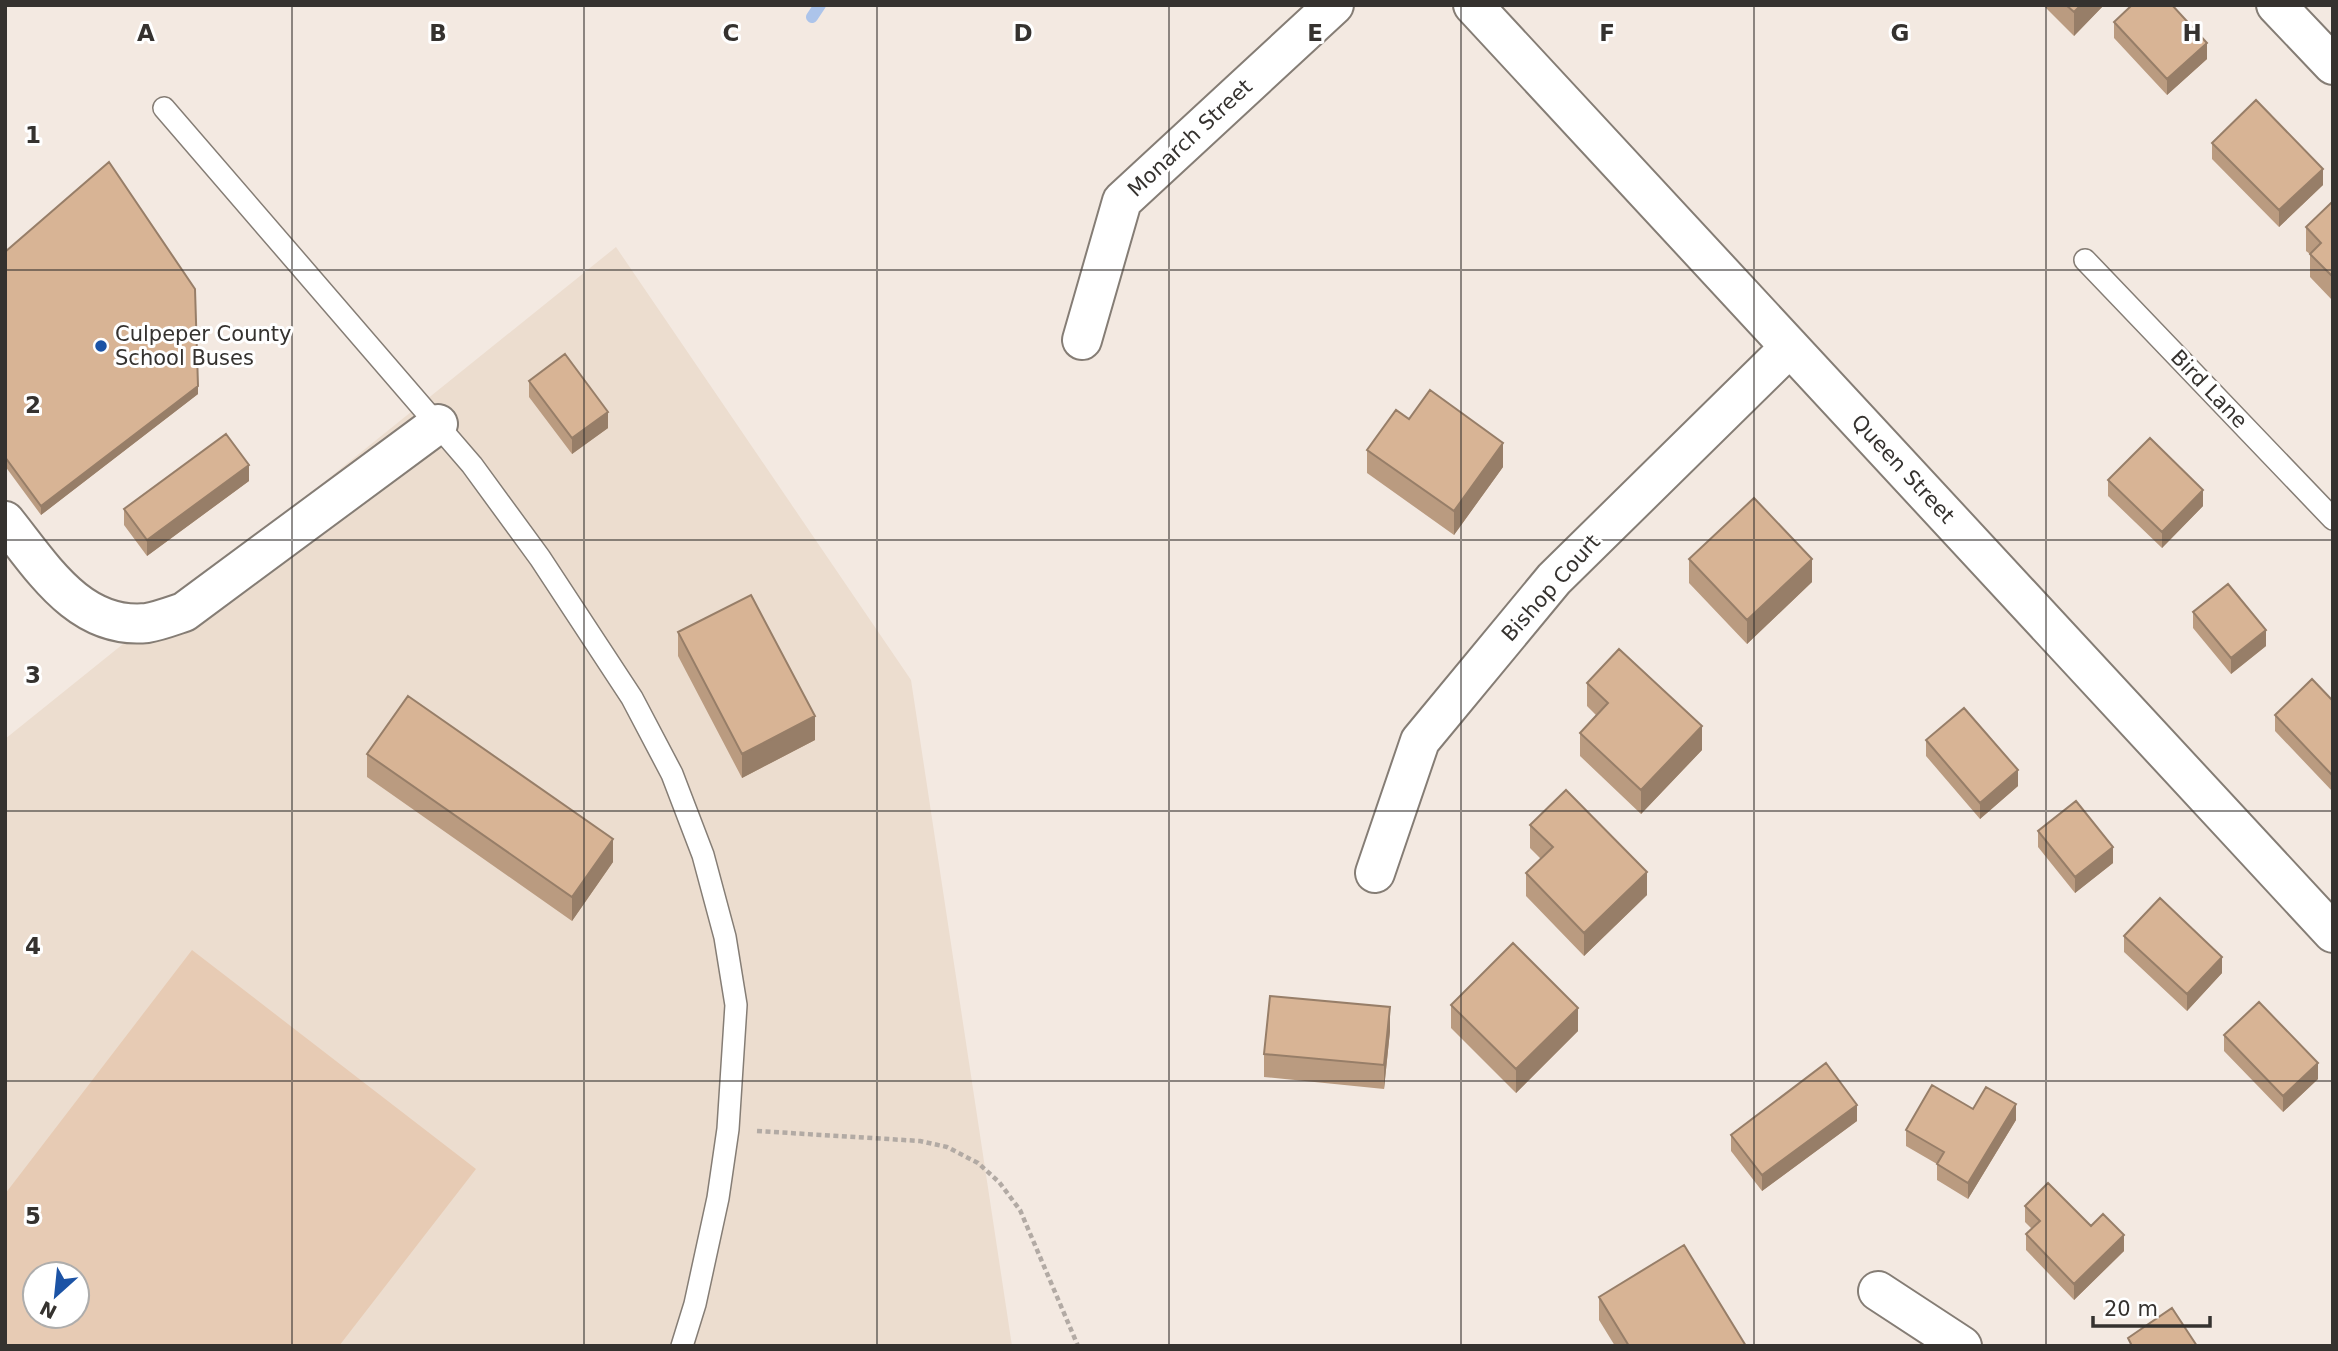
<svg xmlns="http://www.w3.org/2000/svg" width="2338" height="1351" font-family="'DejaVu Sans',sans-serif">
<style>
.built{fill:#ecddcf;fill-rule:evenodd}
.green{fill:#e7cbb4;fill-rule:evenodd}
.lines{fill:none;stroke-linecap:round;stroke-linejoin:round}
.stream{stroke:#acc4ea;stroke-width:12}
.lane-casing{stroke:#857d75;stroke-width:24}
.street-casing{stroke:#857d75;stroke-width:42}
.path{stroke:#b2aaa4;stroke-width:4.5;stroke-dasharray:5 3.5;stroke-linecap:butt}
.lane{stroke:#fff;stroke-width:21}
.street{stroke:#fff;stroke-width:38}
.wall{fill:#ba9b80}
.shaded-wall{fill:#977e68}
.building{fill:#d8b495;stroke:#977e68;stroke-width:2}
.grid{fill:none;stroke:#35322f;stroke-width:2;stroke-opacity:0.55}
.poi-dot{fill:#1c53a5;stroke:#fff;stroke-width:2.5}
.labels{text-anchor:middle;dominant-baseline:central;stroke-width:6;stroke-linejoin:round;paint-order:stroke}
.street-label{font-size:21px;fill:#35322f;stroke:#fff}
.poi-label{font-size:21px;fill:#35322f;stroke:#fff;text-anchor:start}
.grid-label{font-size:23px;text-anchor:middle;font-weight:bold;fill:#35322f;stroke:#fff;stroke-width:6;stroke-linejoin:round;paint-order:stroke}
</style>
<rect width="100%" height="100%" fill="#f3e9e1"/>
<path class="built" d="M616 247 911 680 1012 1346H5V739ZM35 1274H77V1316H35Z"/>
<path class="green" d="M192 950 476 1169 339 1346H5V1194ZM35 1274H77V1316H35Z"/>
<g class="lines">
<path class="stream" d="M812 17 820 5"/>
<defs>
<path id="lane" d="M164 108 472 465 540 558 632 698 672 774 703 855 725 937 736 1005 728 1129 718 1198 695 1304 682 1346
M2085 260 2333 519"/>
<path id="street" d="M1473 5 2333 933
M2276 5 2333 65
M1082 340 1122 201 1334 5
M5 521C42 567 79 630 147 623 159 621 172 616 184 612L438 424
M1375 873 1420 741 1554 579 1790 347
M1878 1291 1962 1346"/>
</defs>
<use href="#lane" class="lane-casing"/>
<use href="#street" class="street-casing"/>
<path class="path" d="M757 1131 920 1141 947 1147 978 1163 999 1182 1020 1210 1078 1346"/>
<use href="#lane" class="lane"/>
<use href="#street" class="street"/>
</g>
<path class="wall" d="M2043 5H2104L2074 36Z
M2114 22 2207 59 2167 95 2114 38Z
M2212 143 2323 185 2279 227 2212 159Z
M2333 201V301L2310 277V254L2306 251V227Z
M5 252 198 394 41 515 5 466Z
M529 381 608 428 572 454 529 397Z
M1409 419 1503 467 1454 535 1367 473V450Z
M2108 480 2203 506 2162 548 2108 496Z
M249 481 147 556 124 525V509Z
M1689 559 1812 582 1747 644 1689 583Z
M2193 612 2266 646 2231 674 2193 628Z
M678 632 815 740 742 778 678 656Z
M1587 683 1702 750 1641 814 1580 756V733L1596 715 1587 706Z
M2333 701V792L2275 731V715Z
M1926 740 2018 786 1980 819 1926 756Z
M367 754 613 862 572 921 367 777Z
M1530 825 1647 895 1584 956 1526 896V873L1541 859 1530 848Z
M2038 831 2113 863 2075 893 2038 847Z
M2124 936 2222 973 2187 1011 2124 952Z
M1451 1005 1578 1031 1516 1093 1451 1028Z
M1390 1031 1384 1089 1264 1077V1054Z
M2224 1035 2318 1079 2283 1112 2224 1051Z
M1973 1109 2016 1120 1968 1199 1937 1180V1164L1906 1146V1130Z
M1857 1121 1762 1191 1731 1151V1135Z
M2025 1206 2091 1226 2124 1251 2074 1300 2026 1250V1234L2032 1229 2025 1222Z
M1599 1297 1746 1346H1615L1599 1320Z"/>
<path class="shaded-wall" d="M2081 5H2104L2074 36V12Z
M2207 43V59L2167 95V79Z
M2323 169V185L2279 227V210Z
M198 386V394L41 515V506Z
M608 412V428L572 454V438Z
M1503 443V467L1454 535V511Z
M249 465V481L147 556V540Z
M2203 490V506L2162 548V532Z
M1812 559V582L1747 644V620Z
M2266 630V646L2231 674V658Z
M815 716V740L742 778V754Z
M1702 726V750L1641 814V790Z
M2018 770V786L1980 819V803Z
M613 839V862L572 921V897Z
M2113 847V863L2075 893V877Z
M1647 872V895L1584 956V933Z
M2222 957V973L2187 1011V994Z
M1390 1007V1031L1384 1089V1065Z
M1578 1008V1031L1516 1093V1069Z
M2318 1063V1079L2283 1112V1096Z
M2016 1104V1120L1968 1199V1183Z
M1857 1105V1121L1762 1191V1175Z
M2124 1235V1251L2074 1300V1284Z"/>
<path class="building" d="M2066 5H2081L2074 12Z
M2132 5H2172L2207 43 2167 79 2114 22Z
M2256 100 2323 169 2279 210 2212 143Z
M109 162 195 289 198 386 41 506 5 457V252Z
M2333 201V277L2310 254 2321 243 2306 227Z
M565 354 608 412 572 438 529 381Z
M1430 390 1503 443 1454 511 1367 450 1396 410 1409 419Z
M226 434 249 465 147 540 124 509Z
M2150 438 2203 490 2162 532 2108 480Z
M1754 498 1812 559 1747 620 1689 559Z
M2228 584 2266 630 2231 658 2193 612Z
M751 595 815 716 742 754 678 632Z
M1619 649 1702 726 1641 790 1580 733 1608 703 1587 683Z
M2312 679 2333 701V776L2275 715Z
M408 696 613 839 572 897 367 754Z
M1964 708 2018 770 1980 803 1926 740Z
M1566 790 1647 872 1584 933 1526 873 1553 847 1530 825Z
M2076 801 2113 847 2075 877 2038 831Z
M2160 898 2222 957 2187 994 2124 936Z
M1513 943 1578 1008 1516 1069 1451 1005Z
M1270 996 1390 1007 1384 1065 1264 1054Z
M2259 1002 2318 1063 2283 1096 2224 1035Z
M1826 1063 1857 1105 1762 1175 1731 1135Z
M1932 1085 1973 1109 1986 1087 2016 1104 1968 1183 1937 1164 1944 1152 1906 1130Z
M2048 1183 2091 1226 2103 1214 2124 1235 2074 1284 2026 1234 2040 1221 2025 1206Z
M1684 1245 1746 1346H1629L1599 1297Z
M2172 1308 2197 1346H2132L2128 1338Z"/>
<path class="grid" d="M292 5V1346M584 5V1346M877 5V1346M1169 5V1346M1461 5V1346M1754 5V1346M2046 5V1346M5 270H2333M5 540H2333M5 811H2333M5 1081H2333"/>
<circle class="poi-dot" cx="101" cy="346" r="7"/>
<g class="labels">
<g class="street-label">
<text transform="translate(1190 138) rotate(-43)">Monarch Street</text>
<text transform="translate(2209 389) rotate(46)">Bird Lane</text>
<text transform="translate(1903 469) rotate(47)">Queen Street</text>
<text transform="translate(1551 588) rotate(-48)">Bishop Court</text>
</g>
<g class="poi-label">
<text x="115" y="334">Culpeper County<tspan x="115" dy="24">School Buses</tspan></text>
</g>
</g>
<g class="grid-label">
<text x="146" y="41">A</text>
<text x="438" y="41">B</text>
<text x="731" y="41">C</text>
<text x="1023" y="41">D</text>
<text x="1315" y="41">E</text>
<text x="1607" y="41">F</text>
<text x="1900" y="41">G</text>
<text x="2192" y="41">H</text>
<text x="33" y="143">1</text>
<text x="33" y="413">2</text>
<text x="33" y="683">3</text>
<text x="33" y="954">4</text>
<text x="33" y="1224">5</text>
</g>
<rect width="2338" height="1351" fill="none" stroke="#35322f" stroke-width="14"/>
<g transform="translate(56 1295) rotate(207)"><circle r="33" fill="#ffffff" stroke="#aeadac" stroke-width="2"/>
<path d="M0-5L12 26L0 18L-12 26Z" fill="#1c53a5"/>
<text y="-10" font-size="19" font-weight="bold" text-anchor="middle" fill="#35322f">N</text>
</g>
<path d="M2093 1316v10h117v-10" fill="none" stroke="#35322f" stroke-width="3.5"/>
<text x="2104" y="1316" font-size="21" fill="#35322f" stroke="#ffffff" stroke-width="5" paint-order="stroke">20 m</text>
</svg>
